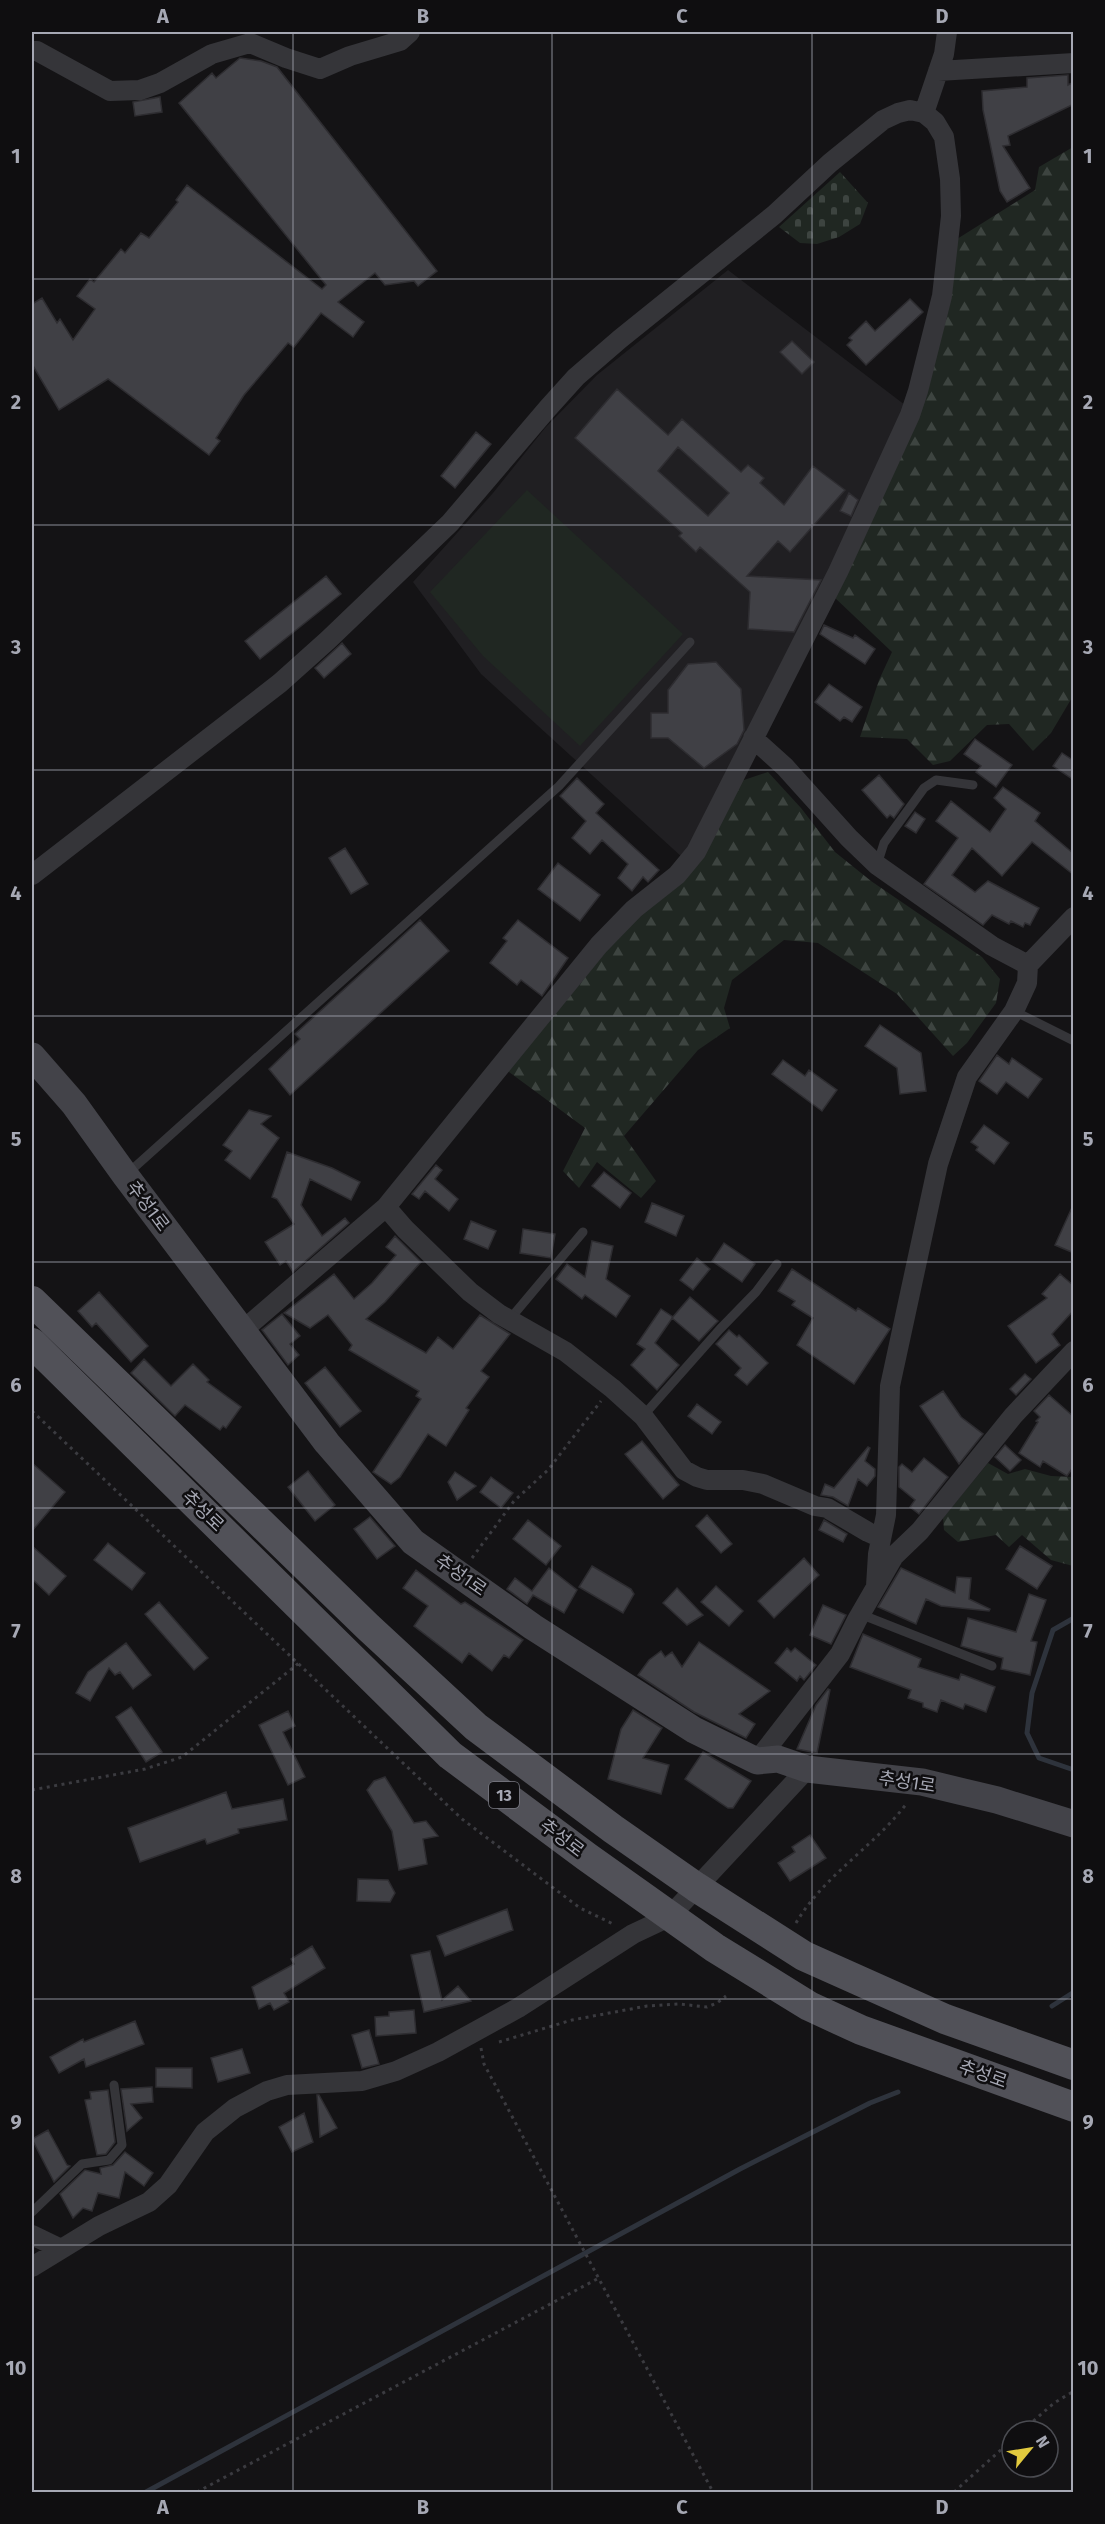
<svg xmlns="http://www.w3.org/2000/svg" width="1105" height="2524" font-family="'Fira Sans','Noto Sans KR',sans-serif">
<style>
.built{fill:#201f22}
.grass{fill:#202722}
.forest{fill:url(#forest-firs)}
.cemetery{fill:url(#cemetery-stones)}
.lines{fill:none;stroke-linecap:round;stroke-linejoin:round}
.stream{stroke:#2e333c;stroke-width:5}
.building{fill:#404045;stroke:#2e2d31;stroke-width:1.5;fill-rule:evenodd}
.path{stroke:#3b3b40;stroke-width:3;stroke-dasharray:3 4.5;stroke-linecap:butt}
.lane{stroke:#353539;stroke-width:9}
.street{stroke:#353539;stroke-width:20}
.secondary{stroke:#434349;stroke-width:27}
.primary{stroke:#515158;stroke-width:30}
.grid{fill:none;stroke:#a6a8b4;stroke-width:1.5;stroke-opacity:0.55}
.labels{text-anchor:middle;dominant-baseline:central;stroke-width:5;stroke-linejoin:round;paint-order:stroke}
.shield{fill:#0f0e10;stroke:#797a83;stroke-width:1.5}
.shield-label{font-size:16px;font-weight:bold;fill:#a6a8b4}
.street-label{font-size:18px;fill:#a6a8b4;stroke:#0f0e10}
.neatline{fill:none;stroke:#a6a8b4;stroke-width:2}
.grid-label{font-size:20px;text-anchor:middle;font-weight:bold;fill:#a6a8b4}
</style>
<defs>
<pattern id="forest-firs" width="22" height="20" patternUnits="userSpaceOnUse" patternTransform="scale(1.5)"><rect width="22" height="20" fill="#202722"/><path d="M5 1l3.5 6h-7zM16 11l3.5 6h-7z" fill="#3d4440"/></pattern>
<pattern id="cemetery-stones" width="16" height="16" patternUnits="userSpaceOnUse" patternTransform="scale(1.5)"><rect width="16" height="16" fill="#202722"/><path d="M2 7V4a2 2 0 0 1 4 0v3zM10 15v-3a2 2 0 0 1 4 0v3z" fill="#3d4440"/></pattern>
</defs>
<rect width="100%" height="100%" fill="#141315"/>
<path class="built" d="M728 270 905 405 876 479 683 858 481 674 413 582 493 493 545 428 597 375Z"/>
<path class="grass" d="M527 490 683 634 580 746 483 656 430 592Z"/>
<path class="forest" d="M1073 147V696L1051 733 1033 751 1009 724 987 725 950 761 933 765 907 739 860 737 879 680 892 652 833 596 868 518 957 239 1035 190 1039 167Z
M768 772 801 808 835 852 871 881 982 957 1000 979 996 1003 967 1043 953 1056 897 994 818 943 784 940 732 980 724 1008 730 1028 698 1050 624 1136 656 1181 641 1198 597 1162 579 1188 563 1171 585 1128 505 1069 601 952 682 877 735 783Z
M988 1463 1008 1474 1025 1469 1051 1476 1073 1477V1566L1051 1560 1022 1535 1009 1547 996 1535 958 1542 944 1530 943 1518Z"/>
<path class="cemetery" d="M840 172 868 203 860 224 839 237 817 244 800 243 779 227Z"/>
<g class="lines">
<path class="stream" d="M1074 1618 1053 1630 1032 1693 1027 1733 1039 1758 1074 1770
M1052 2006 1074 1992
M146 2492 740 2169 870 2103 898 2092"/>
</g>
<path class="building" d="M240 58 261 61 277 67 437 271 418 286 414 281 385 285 375 273 338 302 364 322 353 337 321 313 294 347 288 343 244 395 216 438 220 441 209 455 108 379 59 410 32 364V304L42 298 57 323 60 319 73 340 95 309 77 296 90 279 94 282 121 249 125 253 141 233 149 238 178 202 176 200 187 185 322 289 326 285 179 103 212 73 216 78Z
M1068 75V85L1074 82V104L1008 136 1010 145 1003 146 1030 188 1007 202 1000 191 983 110 982 91 1027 87V78Z
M160 97 162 112 135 116 133 102Z
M910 299 923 312 866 365 847 345 852 340 849 338 866 321 875 331Z
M792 341 814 362 802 374 780 352Z
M617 389 668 435 682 419 741 472 748 465 764 478 760 483 784 505 813 466 845 490 790 552 778 541 747 576 821 580 794 632 748 629 750 592 700 547 696 552 679 536 682 533 575 438ZM678 447 729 493 708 516 658 471Z
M476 432 491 444 455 488 441 476Z
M849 493 858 500 851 516 840 511Z
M326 576 341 594 260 659 245 641Z
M824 625 853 638 855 635 875 649 865 664 820 634Z
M342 643 351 654 324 678 315 668Z
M716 662 741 689 744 730 737 744 704 768 668 738H651V713H668V690L688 664Z
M829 684 862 707 852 722 844 717 840 721 815 702Z
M975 739 1012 765 996 787 976 772 981 766 964 754Z
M1062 753 1074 761V780L1053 766Z
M879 775 904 804 894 818 890 815 887 818 862 790Z
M577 778 604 804 596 813 659 870 648 882 643 877 632 891 618 878 628 864 602 840 590 854 572 838 586 821 560 796Z
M1003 787 1040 813 1035 821 1074 854V875L1032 842 1002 876 972 848 952 875 975 892 988 881 1039 908 1030 925 1025 923 1023 927 1011 921 1009 924 992 915 983 925 924 884 958 838 936 821 951 801 990 832 1006 809 994 798Z
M915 812 925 819 916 833 905 826Z
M345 848 368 884 351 894 329 858Z
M558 863 600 895 580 921 538 889Z
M420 920 449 951 290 1095 269 1069 300 1039 295 1034Z
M518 920 568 958 542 996 521 980 517 985 490 963 507 941 503 938Z
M880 1025 921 1053 926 1091 900 1094 897 1068 865 1046Z
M997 1055 1009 1064 1012 1058 1042 1079 1028 1098 1006 1082 997 1094 979 1081Z
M783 1060 805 1076 809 1070 837 1090 822 1111 772 1074Z
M249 1110 271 1116 261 1124 279 1138 250 1179 225 1160 232 1151 223 1145Z
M984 1125 1009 1143 994 1164 976 1150 978 1147 971 1142Z
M287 1152 332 1168 360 1182 351 1200 310 1179 301 1205 322 1236 345 1218 349 1223 293 1272 286 1261 280 1265 265 1242 294 1224 277 1199 272 1197Z
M436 1165 442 1170 435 1179 458 1199 449 1211 425 1191 419 1199 412 1194Z
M604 1172 631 1193 620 1208 592 1186Z
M652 1203 684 1216 676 1236 645 1222Z
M1074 1203V1253L1055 1245Z
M471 1221 496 1231 488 1249 464 1239Z
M523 1229 555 1234 551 1258 520 1253Z
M395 1236 421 1262 385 1302 366 1319 426 1353 438 1337 453 1349 480 1315 510 1334 481 1371 489 1377 466 1408 469 1410 446 1446 428 1434 400 1477 391 1484 373 1472 421 1399 416 1396 419 1391 349 1350 352 1345 328 1315 310 1328 284 1313 334 1274 354 1299 372 1283 396 1255 386 1247Z
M592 1241 613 1246 606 1279 630 1296 616 1317 585 1295 582 1299 556 1279 567 1264 585 1277Z
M724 1243 755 1264 742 1282 712 1261Z
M697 1258 710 1269 693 1290 680 1280Z
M792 1269 856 1311 858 1308 890 1329 854 1384 797 1345 813 1318 792 1305 795 1301 778 1291Z
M1060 1274 1074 1286V1310L1052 1334 1060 1345 1036 1363 1008 1326 1047 1298 1042 1294Z
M99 1292 148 1346 131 1362 96 1323 92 1327 78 1311Z
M690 1297 718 1321 699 1341 672 1318Z
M661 1309 673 1317 655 1343 679 1365 657 1390 631 1365 645 1349 637 1344Z
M282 1314 300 1336 290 1344 299 1355 288 1365 262 1330Z
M729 1330 737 1337 739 1335 768 1363 747 1385 735 1375 741 1368 716 1344Z
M144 1359 171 1386 193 1364 209 1380 207 1382 241 1407 226 1428 223 1426 220 1430 185 1405 175 1416 131 1373Z
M325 1367 361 1411 340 1427 305 1383Z
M1025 1374 1031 1379 1016 1395 1010 1389Z
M943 1391 961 1417 983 1434 959 1464 920 1406Z
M1049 1395 1074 1417V1466L1067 1476 1043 1461 1040 1467 1019 1453 1038 1422 1036 1421 1040 1417 1034 1411Z
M697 1404 721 1422 712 1434 688 1416Z
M642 1441 679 1485 663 1499 625 1454Z
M1005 1445 1021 1460 1010 1471 995 1457Z
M868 1447 870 1448 865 1461 875 1469V1476L867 1486 858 1479 848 1506 833 1497 821 1495 825 1484 834 1488Z
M924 1458 948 1477 919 1514 910 1507 915 1500 899 1487V1467L902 1464 912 1472Z
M32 1463 65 1492 32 1531Z
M308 1471 335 1505 315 1521 288 1487Z
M455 1472 476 1486 457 1500 448 1482Z
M491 1477 513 1493 501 1508 480 1492Z
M707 1515 732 1544 721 1553 696 1526Z
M370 1517 395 1546 377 1559 354 1529Z
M528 1520 561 1546 546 1565 513 1539Z
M824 1520 847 1534 843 1542 819 1530Z
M108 1543 145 1573 132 1590 94 1560Z
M32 1546 66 1576 49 1595 32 1579Z
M1020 1546 1052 1566 1037 1589 1006 1569Z
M804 1558 819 1575 774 1618 758 1601Z
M592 1566 631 1589 634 1594 623 1613 579 1587Z
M549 1568 577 1590 564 1613 533 1595 527 1604 507 1589 515 1578 532 1591Z
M901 1568 955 1593 957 1577 971 1578 969 1599 990 1609 989 1611 941 1606 926 1599 916 1624 878 1607Z
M416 1570 461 1604 465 1602 523 1640 509 1658 504 1655 492 1671 469 1653 462 1663 414 1626 428 1606 403 1588Z
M716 1586 743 1611 729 1626 701 1602Z
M677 1588 703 1615 687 1625 663 1603Z
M1029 1594 1046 1600 1031 1641 1037 1642 1030 1675 1001 1669 1003 1658 961 1646 968 1618 1016 1632Z
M159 1602 208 1658 194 1670 145 1614Z
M823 1605 846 1615 831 1644 810 1635Z
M863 1634 921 1659 918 1667 959 1680 961 1674 995 1687 986 1712 965 1704 963 1709 941 1700 937 1712 923 1707V1703L908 1698 911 1690 850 1667Z
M699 1642 770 1691 739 1714 755 1724 746 1738 694 1712 638 1675 649 1660 661 1651 665 1657 672 1652 682 1667Z
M126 1643 151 1675 133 1689 120 1672 115 1675 109 1668 90 1701 76 1693 88 1672Z
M787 1648 791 1652 795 1648 816 1665 804 1680 800 1676 797 1681 775 1663Z
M828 1689 830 1690 817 1753 797 1749 816 1705Z
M131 1707 162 1752 146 1762 116 1717Z
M633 1710 662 1728 643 1758 669 1765 661 1794 608 1779 621 1729Z
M288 1711 295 1726 283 1732 305 1777 288 1785 259 1725Z
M703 1752 751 1781 733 1808H728L685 1779Z
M385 1777 414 1823 426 1821 438 1836 423 1839 427 1864 399 1870 392 1831 367 1790 374 1781Z
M226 1792 232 1809 283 1799 287 1820 238 1829 239 1833 207 1844 205 1839 140 1862 128 1828Z
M810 1835 826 1858 790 1881 778 1863 795 1852 792 1847Z
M358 1879 388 1880 395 1893 390 1902 357 1901Z
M507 1909 513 1930 445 1956 437 1936Z
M312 1946 325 1968 284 1993 289 2002 274 2010 270 2003 259 2009 252 1987 294 1964 291 1959Z
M430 1951 442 2000 458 1986 471 2001 424 2012 411 1955Z
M414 2010 416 2033 376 2036 375 2017 389 2016V2012Z
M135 2021 144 2044 86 2067 84 2059 59 2073 50 2057 83 2039 84 2042Z
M369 2030 379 2064 362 2068 352 2035Z
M242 2049 250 2073 218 2082 211 2058Z
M156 2068H192V2088L156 2087Z
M152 2087 153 2102 131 2104 142 2118 127 2131 121 2089Z
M108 2090 115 2142 106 2154 97 2155 85 2100 91 2099 90 2092Z
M317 2095H319L337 2128 320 2137Z
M304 2113 313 2142 292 2152 279 2127Z
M48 2130 67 2165 70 2166 54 2182 32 2139Z
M125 2152 153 2173 144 2186 125 2172 119 2198 98 2193 92 2211 83 2208 73 2218 60 2194 85 2170 101 2174 100 2168 113 2165Z"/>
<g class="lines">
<path class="path" d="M32 1411 462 1819 580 1908 613 1924
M472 1558 514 1501 548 1470 601 1401
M32 1790 145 1769 182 1757 299 1663
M796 1923C824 1875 874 1847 907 1803
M499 2042 572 2020 647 2006 679 2004 707 2007 717 2003 726 1996
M481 2048 484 2064 713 2492
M1022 2431 1054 2403 1074 2391
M197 2492 599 2278
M954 2492 1012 2440"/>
<path class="lane" d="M877 865 884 843 924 788 936 780 973 785
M1014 1011 1074 1041
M127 1174 559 786 690 642
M509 1320 583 1232
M643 1416 720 1329 756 1292 777 1264
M860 1614 992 1666
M32 2212 82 2164 109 2160 122 2145 114 2085"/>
<path class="street" d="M32 51H37L110 91 140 90 160 83 212 54 250 43 286 58 320 69 350 56 400 41 410 32
M938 71 1074 63
M924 113 944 54 947 32
M753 738 785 767 849 838 877 865 992 946 1028 965
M32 875 280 683 328 640 450 523 548 408 576 377 620 339 774 215 830 163 883 120 898 113 910 110 924 113 935 122 944 137 950 179 951 216 942 296 918 391 910 415 838 572 696 852 677 875 634 909 599 945 386 1207 242 1331
M386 1207 405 1229 470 1292 499 1314 566 1352 612 1388 643 1416 684 1470 697 1477 707 1480H743L763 1484 815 1506 827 1508 868 1532 881 1538
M876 1586 878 1554 886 1515 890 1386 938 1164 967 1077 1014 1011 1027 983 1028 965 1074 917
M757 1761 840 1654 857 1620 894 1556 920 1531 1013 1416 1074 1351
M32 2235 61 2249
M32 2267 99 2226 149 2202 168 2185 205 2132 235 2108 267 2091 287 2085 362 2081 396 2071 438 2052 518 2008 633 1934 669 1917 807 1769"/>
<path class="secondary" d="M32 1056 74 1104 125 1175 327 1443 413 1542 533 1627 694 1730 757 1761 778 1759 807 1769 922 1782 997 1800 1074 1824"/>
<path class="primary" d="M32 1301 368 1627 476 1727 613 1829 696 1887 804 1956 945 2019 1074 2065
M32 1343 450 1755 587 1857 715 1948 809 2006 861 2030 1074 2107"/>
</g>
<path class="grid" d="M293 32V2492M552 32V2492M812 32V2492M32 279H1074M32 525H1074M32 770H1074M32 1016H1074M32 1262H1074M32 1508H1074M32 1754H1074M32 1999H1074M32 2245H1074"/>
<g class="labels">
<rect class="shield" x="489" y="1782" width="30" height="26" rx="4.5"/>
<g class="shield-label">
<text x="504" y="1795">13</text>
</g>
<g class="street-label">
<text transform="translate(148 1206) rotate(53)">추성1로</text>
<text transform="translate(203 1511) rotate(44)">추성로</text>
<text transform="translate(461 1575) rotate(35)">추성1로</text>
<text transform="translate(907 1782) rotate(9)">추성1로</text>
<text transform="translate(562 1838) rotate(37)">추성로</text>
<text transform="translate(983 2074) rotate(20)">추성로</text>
</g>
</g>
<rect width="1105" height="2524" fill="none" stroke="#0f0e10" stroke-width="66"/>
<g transform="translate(1030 2449) rotate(60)"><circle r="28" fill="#0f0e10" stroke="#4b4c52" stroke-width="1.5"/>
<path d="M0-4.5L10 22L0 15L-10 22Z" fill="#e2ca3e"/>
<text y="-9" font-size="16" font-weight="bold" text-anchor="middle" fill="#a6a8b4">N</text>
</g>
<rect x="33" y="33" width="1039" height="2458" class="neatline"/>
<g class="grid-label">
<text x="163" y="23">A</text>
<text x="423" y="23">B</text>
<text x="682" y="23">C</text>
<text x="942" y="23">D</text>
<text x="16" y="163">1</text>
<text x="1088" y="163">1</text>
<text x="16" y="409">2</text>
<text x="1088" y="409">2</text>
<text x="16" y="654">3</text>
<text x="1088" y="654">3</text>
<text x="16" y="900">4</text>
<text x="1088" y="900">4</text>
<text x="16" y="1146">5</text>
<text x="1088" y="1146">5</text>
<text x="16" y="1392">6</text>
<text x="1088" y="1392">6</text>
<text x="16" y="1638">7</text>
<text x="1088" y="1638">7</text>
<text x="16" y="1883">8</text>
<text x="1088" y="1883">8</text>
<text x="16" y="2129">9</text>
<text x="1088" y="2129">9</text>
<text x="16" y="2375">10</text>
<text x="1088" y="2375">10</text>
<text x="163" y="2514">A</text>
<text x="423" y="2514">B</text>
<text x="682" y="2514">C</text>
<text x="942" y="2514">D</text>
</g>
</svg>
